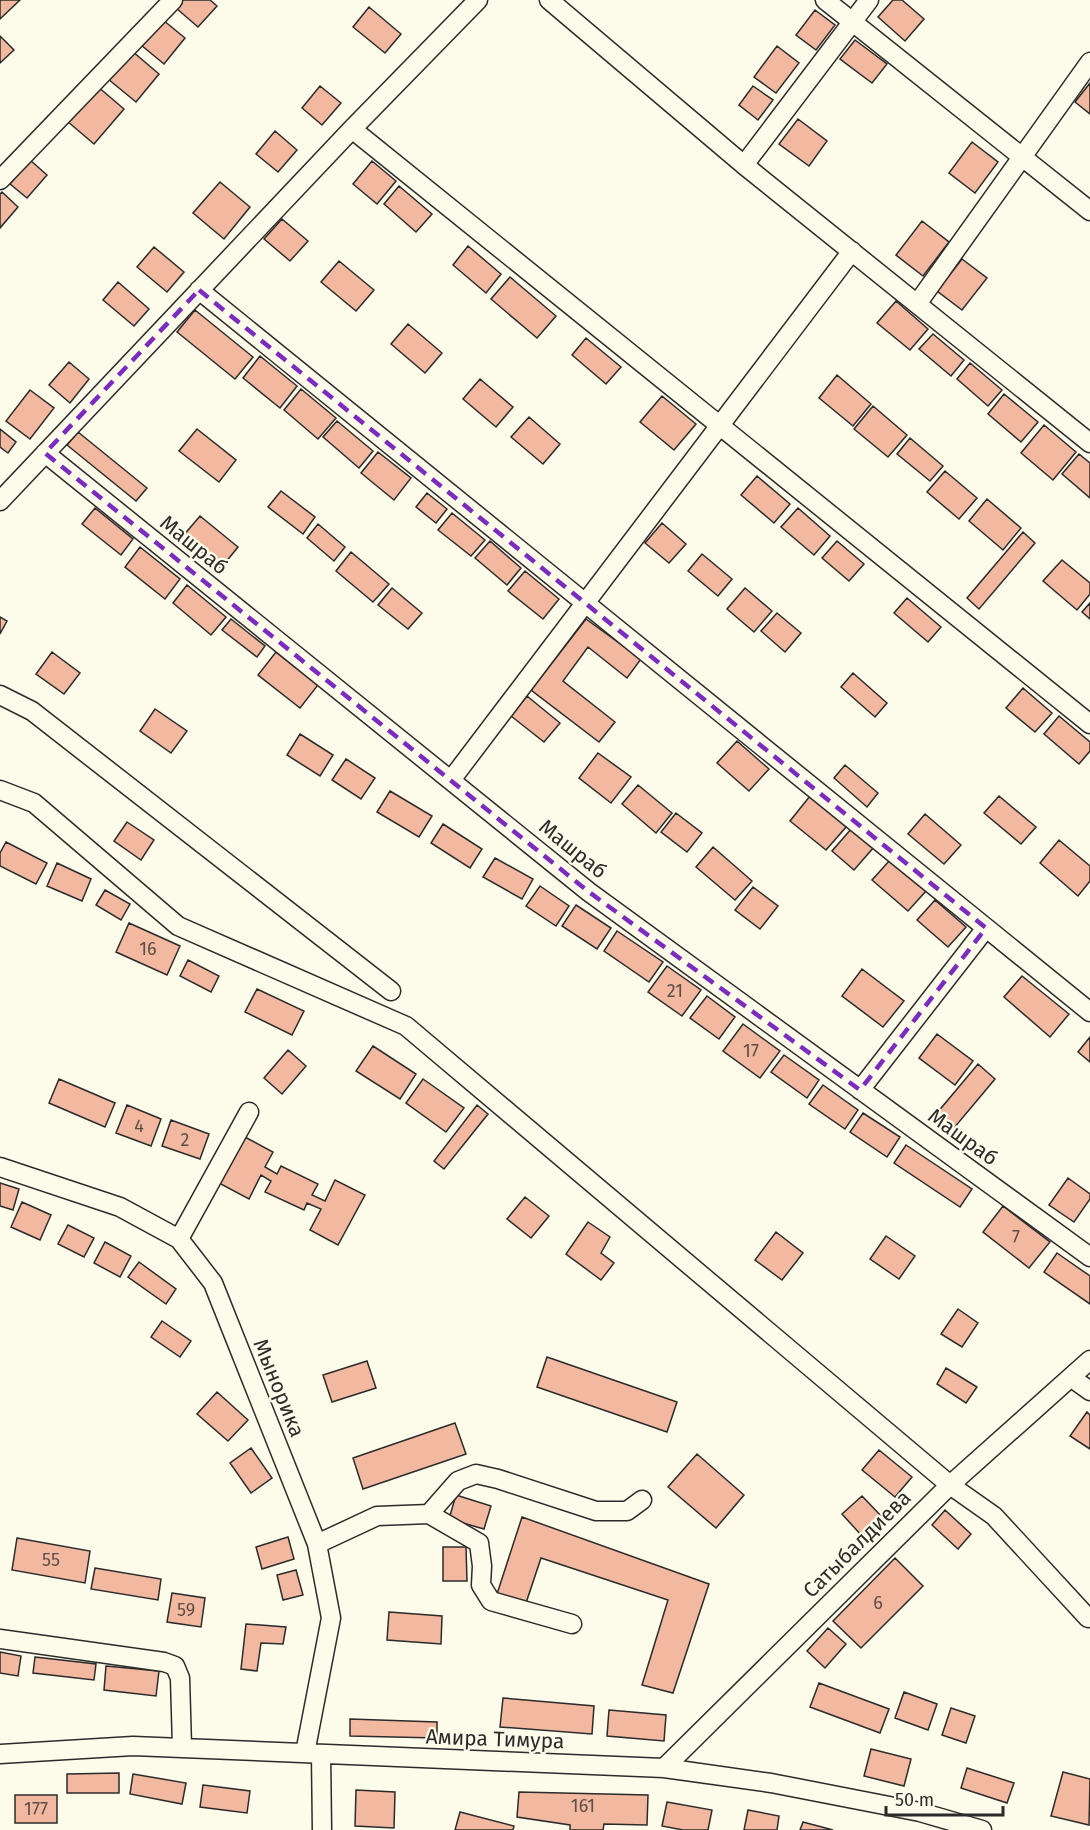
<svg xmlns="http://www.w3.org/2000/svg" width="1090" height="1830" font-family="'Fira Sans',sans-serif">
<style>
.building{fill:#f2b8a0;stroke:#2b2b2b;stroke-width:1.5}
.lines{fill:none;stroke-linecap:round;stroke-linejoin:round}
.minor-casing{stroke:#2b2b2b;stroke-width:21}
.minor{stroke:#fdfbea;stroke-width:18}
.marked{fill:none;stroke:#7b2cbf;stroke-width:4.5;stroke-dasharray:12 8;stroke-linejoin:round}
.labels{text-anchor:middle;dominant-baseline:central;stroke-width:4.5;stroke-linejoin:round;paint-order:stroke}
.number-label{font-size:18px;fill:#5d4e48}
.street-label{font-size:21px;fill:#2b2b2b;stroke:#fdfbea}
</style>
<rect width="100%" height="100%" fill="#fdfbea"/>
<path class="building" d="M0 0H20L0 19Z
M183 0H210L217 6 198 27 176 8Z
M893 0H902L924 19 905 41 878 17Z
M369 7 401 34 385 53 353 27Z
M815 10 835 25 816 50 796 35Z
M163 20 185 38 164 64 141 45Z
M0 36 14 50 0 63Z
M855 40 887 64 872 83 840 59Z
M777 46 799 63 776 93 754 77Z
M132 51 159 74 136 102 108 79Z
M1090 83V114L1075 102Z
M97 86 124 109 94 144 67 121Z
M320 86 341 103 322 125 302 108Z
M753 86 773 100 758 120 739 105Z
M798 119 827 141 809 166 779 144Z
M275 131 297 150 278 172 256 154Z
M972 142 998 162 975 193 949 173Z
M30 160 47 175 27 198 10 184Z
M372 161 396 181 377 204 353 184Z
M220 182 250 207 224 239 193 213Z
M399 186 432 214 416 232 384 204Z
M2 192 18 207 0 228V194Z
M282 219 308 241 290 261 264 239Z
M922 221 949 242 923 276 896 255Z
M468 246 501 274 486 293 453 265Z
M154 247 184 272 167 292 137 267Z
M962 259 987 278 962 310 937 291Z
M339 261 374 290 356 311 321 282Z
M510 277 556 316 537 338 491 299Z
M118 282 149 309 134 326 103 300Z
M896 301 928 329 910 350 877 323Z
M195 310 253 357 235 379 177 332Z
M408 324 442 353 425 373 391 344Z
M933 334 964 360 951 376 919 349Z
M586 338 621 367 606 384 572 355Z
M260 356 297 386 280 408 243 378Z
M69 362 89 379 70 403 49 385Z
M970 363 1002 390 988 406 957 379Z
M837 375 871 404 853 426 819 398Z
M480 379 513 407 496 427 463 399Z
M301 389 336 418 318 439 284 410Z
M30 390 54 408 30 439 6 421Z
M1004 394 1038 422 1021 442 988 414Z
M662 396 696 424 674 450 640 422Z
M873 406 907 435 888 457 854 429Z
M529 417 560 444 543 464 511 437Z
M337 421 373 451 359 468 323 437Z
M1044 425 1076 452 1053 480 1021 453Z
M0 429 16 442 8 453 0 447Z
M197 429 236 460 219 482 179 451Z
M78 432 147 488 136 501 67 445Z
M910 438 943 466 930 481 897 454Z
M378 452 411 478 394 500 361 473Z
M1079 454 1090 463V498L1062 474Z
M945 471 977 498 959 519 927 492Z
M757 476 790 504 774 523 741 495Z
M281 491 315 517 303 534 268 507Z
M427 493 447 509 436 523 416 507Z
M987 499 1021 528 1003 550 969 521Z
M95 508 133 539 121 555 82 524Z
M798 508 830 536 814 555 781 527Z
M452 513 485 540 471 556 438 530Z
M200 516 238 547 221 568 183 536Z
M662 523 686 544 669 563 645 543Z
M318 524 345 547 334 561 307 538Z
M1023 532 1035 543 979 609 967 598Z
M490 541 521 568 507 585 475 558Z
M837 541 864 564 849 581 822 558Z
M140 547 180 579 165 599 125 567Z
M351 552 389 584 373 602 336 571Z
M702 554 732 579 718 596 688 571Z
M1062 560 1090 583V594L1077 610 1043 581Z
M525 571 559 599 543 619 508 591Z
M187 585 226 617 211 635 173 603Z
M392 588 422 613 408 629 378 605Z
M745 588 772 611 754 632 727 609Z
M907 598 941 627 928 642 894 613Z
M1090 603V619L1082 612Z
M777 613 801 633 785 652 761 631Z
M0 617 7 621 0 634Z
M231 619 265 646 257 657 222 630Z
M586 619 641 659 627 678 588 647 563 681 615 722 599 742 531 690Z
M52 652 80 673 64 694 36 674Z
M276 652 318 685 300 708 258 675Z
M853 673 887 703 875 717 841 687Z
M1023 688 1052 713 1035 732 1006 708Z
M527 696 560 723 544 742 511 716Z
M155 709 187 731 171 753 140 731Z
M1059 716 1090 742V751L1079 764 1044 734Z
M300 734 333 755 320 776 287 755Z
M737 741 769 769 749 791 717 763Z
M598 753 631 777 611 803 579 778Z
M346 759 375 778 361 799 332 780Z
M845 765 878 793 867 807 834 778Z
M638 785 672 813 656 833 622 804Z
M390 791 432 816 419 837 377 812Z
M810 796 847 826 826 850 790 821Z
M999 796 1036 827 1021 844 984 813Z
M676 813 702 833 687 852 661 832Z
M925 814 961 845 944 864 908 834Z
M127 822 154 840 141 860 114 841Z
M443 824 482 849 470 868 431 843Z
M852 828 874 847 854 870 832 851Z
M1059 840 1090 866V881L1078 896 1040 863Z
M6 842 47 863 36 884 0 866V853Z
M713 847 752 881 735 900 696 867Z
M495 858 533 879 522 899 483 877Z
M890 860 926 891 908 911 872 880Z
M57 863 91 879 82 901 47 886Z
M540 886 569 906 556 926 526 906Z
M753 887 778 906 760 929 735 910Z
M105 890 130 904 121 920 96 905Z
M935 900 966 927 948 947 917 920Z
M576 905 611 928 597 949 562 926Z
M129 923 180 946 167 975 116 952Z
M617 931 663 962 649 982 604 951Z
M188 960 219 976 211 992 180 976Z
M667 966 701 990 682 1016 648 992Z
M862 969 904 1001 883 1027 842 996Z
M1022 976 1069 1014 1050 1037 1004 997Z
M257 989 304 1011 292 1035 245 1012Z
M707 996 735 1017 719 1039 690 1018Z
M743 1024 780 1051 760 1078 723 1051Z
M937 1034 973 1061 955 1085 919 1058Z
M1090 1037V1062L1078 1052Z
M373 1046 416 1074 400 1099 356 1071Z
M288 1050 306 1066 282 1094 264 1078Z
M784 1055 819 1080 807 1098 771 1072Z
M978 1064 995 1079 954 1128 937 1113Z
M59 1079 115 1103 105 1127 49 1103Z
M423 1079 464 1108 446 1132 406 1103Z
M823 1085 858 1110 845 1129 809 1104Z
M127 1105 161 1119 151 1146 116 1133Z
M477 1105 488 1114 444 1169 434 1161Z
M863 1113 900 1137 887 1157 850 1132Z
M171 1120 209 1134 200 1159 162 1146Z
M241 1135 273 1152 265 1167 277 1174 281 1166 318 1184 312 1195 325 1201 335 1180 365 1195 338 1245 310 1230 321 1209 307 1203 304 1210 265 1192 271 1181 261 1175 249 1199 217 1182Z
M906 1145 972 1189 960 1207 894 1163Z
M1068 1178 1090 1194V1199L1074 1222 1049 1205Z
M0 1183 19 1189 13 1210 0 1206Z
M525 1197 549 1216 531 1238 507 1219Z
M22 1202 51 1215 40 1240 11 1227Z
M1003 1206 1050 1242 1029 1268 983 1232Z
M588 1222 610 1237 601 1253 614 1263 601 1280 566 1254Z
M68 1225 94 1238 84 1257 58 1244Z
M776 1232 803 1253 782 1280 755 1260Z
M886 1236 915 1256 899 1279 870 1259Z
M105 1242 131 1256 120 1277 94 1263Z
M1057 1253 1090 1276V1304L1044 1272Z
M139 1262 176 1289 166 1304 128 1277Z
M958 1309 978 1323 962 1347 941 1334Z
M162 1321 191 1341 180 1357 151 1337Z
M547 1357 677 1402 667 1432 537 1387Z
M367 1361 376 1388 332 1402 323 1375Z
M946 1368 977 1387 966 1403 937 1384Z
M217 1392 248 1420 228 1441 197 1414Z
M1087 1412 1090 1415V1449L1070 1436Z
M455 1423 466 1454 363 1489 353 1458Z
M251 1448 272 1478 251 1493 230 1463Z
M879 1450 912 1477 895 1497 862 1470Z
M697 1454 744 1495 716 1528 668 1487Z
M456 1495 491 1506 484 1529 449 1519Z
M862 1496 883 1518 862 1536 842 1514Z
M945 1510 971 1534 958 1549 932 1525Z
M522 1517 709 1584 673 1693 642 1685 668 1600 541 1558 526 1603 497 1594Z
M288 1537 294 1559 262 1569 256 1547Z
M17 1538 90 1551 85 1583 12 1570Z
M443 1547H466L467 1581H443Z
M895 1558 923 1586 861 1648 833 1621Z
M95 1568 161 1579 158 1600 91 1589Z
M296 1570 303 1595 283 1600 277 1575Z
M172 1593 205 1598 201 1627 167 1622Z
M389 1612 442 1616 441 1644 387 1640Z
M246 1624 286 1627 283 1644 261 1643 257 1671 241 1669Z
M828 1628 846 1644 825 1668 807 1651Z
M0 1652 21 1656 18 1676 0 1673Z
M35 1657 96 1664 94 1680 33 1673Z
M106 1666 159 1671 156 1696 104 1690Z
M819 1683 889 1709 880 1733 810 1707Z
M904 1692 937 1704 928 1730 895 1718Z
M503 1698 594 1706 592 1734 500 1727Z
M951 1708 975 1716 966 1743 942 1735Z
M609 1710 666 1715 664 1741 607 1736Z
M350 1719 437 1722V1738L350 1736Z
M871 1749 911 1759 904 1786 864 1776Z
M967 1768 1014 1783 1007 1803 961 1788Z
M1063 1772 1090 1779 1089 1825 1051 1816Z
M119 1773V1793H67V1774Z
M133 1774 186 1783 182 1804 130 1794Z
M203 1785 250 1791 247 1813 200 1807Z
M356 1790 395 1792 394 1828 355 1826Z
M519 1792 648 1795 647 1825 604 1824 603 1830H570V1825L517 1817Z
M15 1795H57V1823H15Z
M667 1802 712 1810 708 1830H683L662 1826Z
M748 1810 779 1816 777 1830H744Z
M460 1812 514 1826 513 1830H455Z
M803 1822 833 1830H800Z"/>
<g class="lines">
<defs>
<path id="minor" d="M549 0 744 165 1090 443
M825 0 1090 211
M352 129 1090 724
M744 165 869 0
M0 180 173 0
M199 290 1090 1012
M917 304 1090 62
M45 453 589 892 1090 1257
M0 501 352 129 478 0
M0 695 32 711 391 991
M451 780 852 251
M0 790 34 803 178 926 406 1026 950 1485 994 1516 1088 1618
M860 1090 986 928
M0 1167 120 1207 179 1239 213 1283 317 1544 331 1618 305 1753
M179 1239 249 1112
M1072 1378 1090 1391
M429 1514 458 1481 476 1474 498 1479 596 1511H627L642 1500
M317 1544 377 1516 429 1514 479 1543 482 1566 481 1585 491 1601 572 1624
M0 1639 164 1662 175 1666 180 1678 182 1747
M0 1754 133 1746 664 1768 771 1783 920 1812 982 1830
M321 1754 322 1830
M664 1768 950 1485 1090 1360"/>
</defs>
<use href="#minor" class="minor-casing"/>
<use href="#minor" class="minor"/>
</g>
<path class="marked" d="M199 290 986 928 860 1090 589 892 45 453Z"/>
<g class="labels">
<g class="number-label">
<text x="148" y="949">16</text>
<text x="675" y="991">21</text>
<text x="751" y="1051">17</text>
<text x="139" y="1126">4</text>
<text x="185" y="1140">2</text>
<text x="1016" y="1237">7</text>
<text x="51" y="1560">55</text>
<text x="878" y="1603">6</text>
<text x="186" y="1610">59</text>
<text x="583" y="1806">161</text>
<text x="36" y="1809">177</text>
</g>
<g class="street-label">
<text transform="translate(194 545) rotate(39)">Машраб</text>
<text transform="translate(573 849) rotate(39)">Машраб</text>
<text transform="translate(963 1137) rotate(36)">Машраб</text>
<text transform="translate(279 1388) rotate(68)">Мынорика</text>
<text transform="translate(857 1544) rotate(-45)">Сатыбалдиева</text>
<text transform="translate(495 1739) rotate(2)">Амира Тимура</text>
</g>
</g>
<path d="M886 1806v9h117v-9" fill="none" stroke="#2b2b2b" stroke-width="3"/>
<text x="895" y="1806" font-size="18" fill="#2b2b2b" stroke="#fdfbea" stroke-width="4.5" paint-order="stroke">50 m</text>
</svg>
